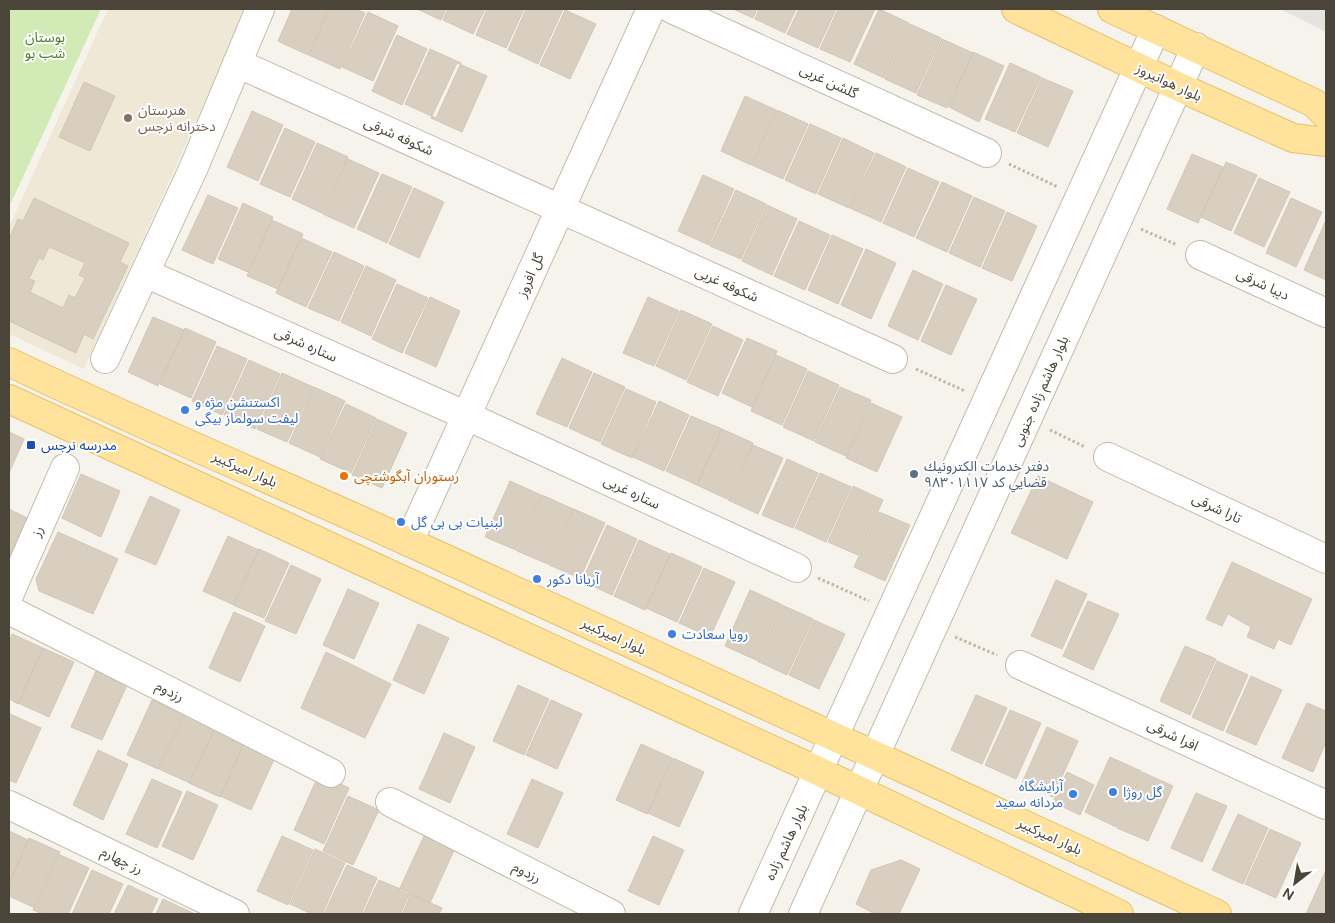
<svg xmlns="http://www.w3.org/2000/svg" width="1335" height="923" viewBox="0 0 1335 923" font-family="'DM Sans','Noto Sans Arabic',sans-serif">
<style>
.education{fill:#efe8d6}
.green{fill:#d2eab5}
.parking{fill:#e5e3e0}
.building{fill:#d8cfc1;stroke:#d3c7b4;fill-rule:evenodd}
.lines{fill:none;stroke-linecap:round;stroke-linejoin:round}
.minor-casing{stroke:#c2bbae;stroke-width:30}
.major-casing{stroke:#e6c16a;stroke-width:30}
.path{stroke:#c4b79f;stroke-width:3;stroke-dasharray:2.5 2.5;stroke-linecap:butt}
.minor{stroke:#fff;stroke-width:28}
.major{stroke:#ffe39c;stroke-width:28}
.education-dot{fill:#8d6e63;stroke:#fff;stroke-width:2}
.shop-dot{fill:#3f7fe0;stroke:#fff;stroke-width:2}
.transit-dot{fill:#1a4fb4;stroke:#fff;stroke-width:2}
.service-dot{fill:#5c6f8a;stroke:#fff;stroke-width:2}
.food-dot{fill:#e8710a;stroke:#fff;stroke-width:2}
.labels{text-anchor:middle;stroke-width:4;stroke-linejoin:round;paint-order:stroke}
.park-label{font-size:14px;fill:#4a7f2a;stroke:#fff}
.street-label{font-size:14px;fill:#4b4439;stroke:#fff}
.education-label{font-size:14px;fill:#785e54;stroke:#fff;text-anchor:start}
.shop-label{font-size:14px;fill:#366cbe;stroke:#fff;text-anchor:start}
.transit-label{font-size:14px;fill:#164399;stroke:#fff;text-anchor:start}
.service-label{font-size:14px;fill:#4e5e75;stroke:#fff;text-anchor:start}
.food-label{font-size:14px;fill:#c56008;stroke:#fff;text-anchor:start}
</style>
<rect width="100%" height="100%" fill="#f6f3ec"/>
<path class="education" d="M108,9H247L84,369L9,334V227Z"/>
<path class="green" d="M9,9H101L9,207Z"/>
<path class="parking" d="M1280,9H1326V32Z"/>
<path class="building" d="M292,9H329L308,55L278,41Z
M330,9H355L365,13L340,69L309,55Z
M417,9H446L441,20Z
M448,9H485L473,34L443,20Z
M487,9H524L506,48L476,35Z
M526,9H563L538,64L508,50Z
M733,9H757L753,18Z
M759,9H796L785,33L755,19Z
M799,9H836L818,48L787,34Z
M838,9H875L850,62L820,49Z
M879,9L909,23L884,78L854,64Z
M565,10L596,24L570,79L540,65Z
M368,12L398,26L373,81L342,67Z
M910,24L941,38L916,93L885,79Z
M397,35L427,49L402,105L372,91Z
M942,39L973,53L947,108L917,95Z
M430,49L461,63L436,118L405,104Z
M973,52L1004,66L979,122L949,107Z
M457,63L487,76L462,132L431,118Z
M1010,63L1041,77L1015,132L985,119Z
M1042,78L1073,91L1048,147L1017,133Z
M84,82L115,96L90,151L59,137Z
M745,96L776,110L751,165L721,151Z
M777,110L808,124L783,179L752,165Z
M252,111L283,125L258,181L227,167Z
M810,124L841,138L816,194L785,180Z
M285,128L315,142L290,197L260,184Z
M843,138L874,153L849,208L818,194Z
M317,143L348,157L322,213L292,199Z
M876,153L906,167L881,222L850,208Z
M1192,154L1223,167L1198,223L1167,209Z
M348,159L379,173L354,228L323,214Z
M1226,162L1257,175L1231,231L1201,217Z
M908,168L939,182L914,237L883,223Z
M382,174L412,187L387,243L357,229Z
M703,175L734,189L709,245L678,231Z
M1259,178L1290,192L1264,247L1234,233Z
M942,182L972,196L947,252L916,238Z
M414,188L444,202L419,258L389,244Z
M736,190L766,204L741,259L710,246Z
M208,195L238,208L213,264L182,250Z
M974,197L1005,211L980,267L949,253Z
M34,198L129,243L120,262L128,266L93,339L84,334L76,353L9,321V239L18,219L23,221ZM49,247L85,263L79,275L85,278L75,298L69,295L63,308L30,292L35,281L29,279L39,258L43,260Z
M1291,198L1322,212L1296,267L1266,253Z
M243,203L273,217L248,272L218,259Z
M767,205L797,219L772,275L742,261Z
M1007,212L1037,226L1012,281L982,268Z
M272,220L303,234L278,289L247,276Z
M1326,220V280L1304,270Z
M799,221L830,235L805,290L774,276Z
M832,235L863,249L838,304L808,290Z
M301,238L332,252L306,307L276,293Z
M866,249L896,263L871,319L841,305Z
M334,252L364,266L339,321L308,308Z
M366,266L396,280L371,336L341,322Z
M913,270L943,284L918,340L888,326Z
M397,284L428,298L402,353L372,339Z
M946,285L977,299L951,355L921,341Z
M430,297L460,311L436,367L405,353Z
M648,297L679,311L654,366L623,353Z
M681,310L712,324L686,380L656,366Z
M153,317L184,330L158,386L128,372Z
M713,326L743,340L718,396L687,382Z
M185,328L216,342L191,398L160,384Z
M747,338L777,351L752,407L722,393Z
M217,346L247,359L222,415L192,401Z
M776,355L807,369L782,425L751,411Z
M562,358L592,372L567,427L536,414Z
M249,360L280,374L255,429L224,415Z
M808,371L839,385L814,441L783,427Z
M282,373L313,387L287,442L257,429Z
M594,373L625,387L600,442L569,428Z
M314,387L345,401L320,457L289,443Z
M840,387L871,400L846,456L815,442Z
M626,389L656,402L632,458L601,444Z
M659,401L689,415L664,471L633,457Z
M871,403L902,417L877,472L846,458Z
M346,404L376,418L351,473L320,459Z
M691,416L722,429L697,485L666,471Z
M377,419L407,433L382,488L352,475Z
M722,429L753,443L727,499L697,485Z
M9,432L24,439L9,473Z
M753,445L783,458L758,514L728,500Z
M787,459L818,473L793,528L762,515Z
M820,473L851,487L826,542L795,528Z
M81,474L120,491L101,537L62,518Z
M1038,476L1093,502L1067,559L1011,533Z
M510,481L541,495L516,550L485,537Z
M853,486L883,500L858,555L828,542Z
M542,495L573,509L548,564L517,551Z
M150,496L180,510L156,565L125,552Z
M9,509L27,518L9,559Z
M574,509L605,523L580,578L549,565Z
M879,512L910,525L885,581L854,567Z
M607,525L637,539L612,595L582,581Z
M58,532L118,559L93,614L39,591L36,579Z
M228,536L259,550L234,605L203,591Z
M639,540L670,554L645,610L614,596Z
M259,549L289,563L264,618L233,605Z
M671,553L702,567L677,622L646,608Z
M1232,562L1312,599L1291,645L1278,639L1274,649L1247,637L1251,627L1228,614L1222,626L1206,619Z
M291,565L321,579L296,634L265,621Z
M704,568L735,582L710,637L679,623Z
M1056,580L1087,594L1062,649L1031,636Z
M348,589L379,603L354,659L323,645Z
M750,590L781,604L756,660L725,646Z
M1088,601L1119,614L1093,670L1063,656Z
M782,605L813,619L787,675L757,661Z
M234,612L265,626L240,682L209,668Z
M814,620L845,634L819,689L789,675Z
M418,624L449,638L424,694L393,680Z
M12,634L43,648L18,704L9,699V642Z
M1185,646L1216,659L1190,715L1160,701Z
M43,648L74,662L49,717L18,703Z
M326,652L391,684L365,738L301,708Z
M1217,661L1248,675L1223,731L1192,717Z
M96,671L127,685L102,740L71,727Z
M1251,676L1282,690L1256,745L1226,732Z
M518,685L549,699L524,755L493,741Z
M976,695L1007,708L982,764L951,750Z
M152,700L183,714L158,769L127,755Z
M551,700L582,714L557,769L526,755Z
M1307,703L1326,711V742L1313,772L1282,758Z
M1010,710L1041,723L1016,779L985,765Z
M10,714L41,728L16,783L9,780V717Z
M184,714L215,728L190,783L159,769Z
M1047,727L1078,741L1053,797L1022,783Z
M215,728L245,741L220,797L189,783Z
M444,733L475,747L450,803L419,789Z
M245,741L276,755L251,810L220,796Z
M641,744L672,758L647,814L616,800Z
M98,750L128,764L103,820L73,805Z
M1110,757L1141,771L1116,827L1085,812Z
M673,758L704,772L679,827L648,813Z
M1067,772L1094,785L1080,815L1053,802Z
M1142,772L1173,786L1148,841L1117,828Z
M319,774L349,788L324,844L294,830Z
M152,779L182,792L157,848L126,834Z
M532,779L563,793L538,848L507,834Z
M187,791L218,805L193,860L162,846Z
M1196,793L1227,806L1202,862L1171,848Z
M348,796L379,810L353,865L323,851Z
M1238,814L1268,828L1243,884L1212,870Z
M1270,829L1301,843L1276,898L1245,884Z
M9,831L28,840L9,883Z
M425,834L455,848L430,903L399,890Z
M282,836L313,850L288,905L257,891Z
M653,836L684,850L659,905L628,891Z
M29,838L60,852L35,908L9,896V884Z
M315,849L345,863L322,914H312L290,904Z
M58,854L89,868L68,914H43L33,910Z
M901,860L920,869L899,914H875L856,904L871,870Z
M347,865L377,878L361,914H324Z
M92,870L123,884L109,914H72Z
M1326,870V914H1306Z
M379,880L410,893L400,914H363Z
M128,885L158,899L151,914H114Z
M411,894L442,908L439,914H402Z
M163,899L193,913V914H156Z"/>
<g class="lines">
<g class="minor-casing">
<path id="minor" d="M672,9L987,153
M237,63L893,359
M1200,255L1326,313
M145,273L467,416L797,568
M105,359L194,167L260,9
M1108,457L1326,559
M409,542L651,9
M9,595L65,468
M9,610L331,773
M1020,665L1326,805
M390,802L611,914
M9,805L235,914
M753,914L1156,29
M803,914L1196,47"/>
</g>
<g class="major-casing">
<path id="major" d="M1016,9L1177,86L1293,138L1326,142
M1112,9L1314,103L1326,115
M9,362C141,425 277,482 411,543C680,665 949,789 1217,914
M9,399L818,771L1119,914"/>
</g>
<path class="path" d="M1009,164L1058,187
M1141,229L1177,245
M916,369L965,391
M1050,430L1085,447
M818,578L869,601
M955,637L997,655"/>
<use href="#minor" class="minor"/>
<use href="#major" class="major"/>
</g>
<circle class="education-dot" cx="128" cy="118" r="5"/>
<g class="shop-dot">
<circle cx="185" cy="410" r="5"/>
<circle cx="401" cy="522" r="5"/>
<circle cx="537" cy="579" r="5"/>
<circle cx="672" cy="634" r="5"/>
<circle cx="1113" cy="792" r="5"/>
<circle cx="1073" cy="794" r="5"/>
</g>
<rect class="transit-dot" x="26" y="440" width="10" height="10" rx="2.5"/>
<circle class="service-dot" cx="914" cy="474" r="5"/>
<circle class="food-dot" cx="344" cy="476" r="5"/>
<g class="labels">
<g class="park-label">
<text x="45" y="42">بوستان<tspan x="45" dy="16">شب بو</tspan></text>
</g>
<g class="street-label">
<text transform="translate(829 81) rotate(25)" y="5">گلشن غربی</text>
<text transform="translate(1169 82) rotate(25)" y="5">بلوار هوانیروز</text>
<text transform="translate(399 136) rotate(24)" y="5">شکوفه شرقی</text>
<text transform="translate(530 275) rotate(-66)" y="5">گل افروز</text>
<text transform="translate(727 284) rotate(24)" y="5">شکوفه غربی</text>
<text transform="translate(1263 284) rotate(25)" y="5">دیبا شرقی</text>
<text transform="translate(306 344) rotate(24)" y="5">ستاره شرقی</text>
<text transform="translate(1040 391) rotate(-66)" y="5">بلوار هاشم زاده جنوبی</text>
<text transform="translate(245 469) rotate(24)" y="5">بلوار امیرکبیر</text>
<text transform="translate(632 492) rotate(25)" y="5">ستاره غربی</text>
<text transform="translate(1217 508) rotate(25)" y="5">تارا شرقی</text>
<text transform="translate(37 531) rotate(-66)" y="5">رز</text>
<text transform="translate(614 636) rotate(25)" y="5">بلوار امیرکبیر</text>
<text transform="translate(170 691) rotate(27)" y="5">رزدوم</text>
<text transform="translate(1173 735) rotate(25)" y="5">افرا شرقی</text>
<text transform="translate(1050 836) rotate(25)" y="5">بلوار امیرکبیر</text>
<text transform="translate(786 842) rotate(-65)" y="5">بلوار هاشم زاده</text>
<text transform="translate(122 860) rotate(26)" y="5">رز چهارم</text>
<text transform="translate(527 872) rotate(27)" y="5">رزدوم</text>
</g>
<g class="education-label">
<text x="138" y="115">هنرستان<tspan x="138" dy="16">دخترانه نرجس</tspan></text>
</g>
<g class="shop-label">
<text x="195" y="407">اکستنشن مژه و<tspan x="195" dy="16">لیفت سولماز بیگی</tspan></text>
<text x="411" y="527">لبنیات بی بی گل</text>
<text x="547" y="584">آریانا دکور</text>
<text x="682" y="639">رویا سعادت</text>
<text x="1063" y="791" text-anchor="end">آرایشگاه<tspan x="1063" dy="16">مردانه سعید</tspan></text>
<text x="1123" y="797">گل روژا</text>
</g>
<g class="transit-label">
<text x="41" y="450">مدرسه نرجس</text>
</g>
<g class="service-label">
<text x="924" y="471">دفتر خدمات الكترونيك<tspan x="924" dy="16">قضايي كد ٩٨٣٠١١١٧</tspan></text>
</g>
<g class="food-label">
<text x="354" y="481">رستوران آبگوشتچی</text>
</g>
</g>
<rect width="1335" height="923" fill="none" stroke="#4b4439" stroke-width="20"/>
<g transform="translate(1295 883) rotate(211)" stroke="#ffffff" stroke-width="4" paint-order="stroke">
<path d="M0-4L9 19L0 12L-9 19Z" fill="#4b4439"/>
<text y="-8" font-size="14" font-weight="bold" text-anchor="middle" fill="#4b4439">N</text>
</g>
</svg>
